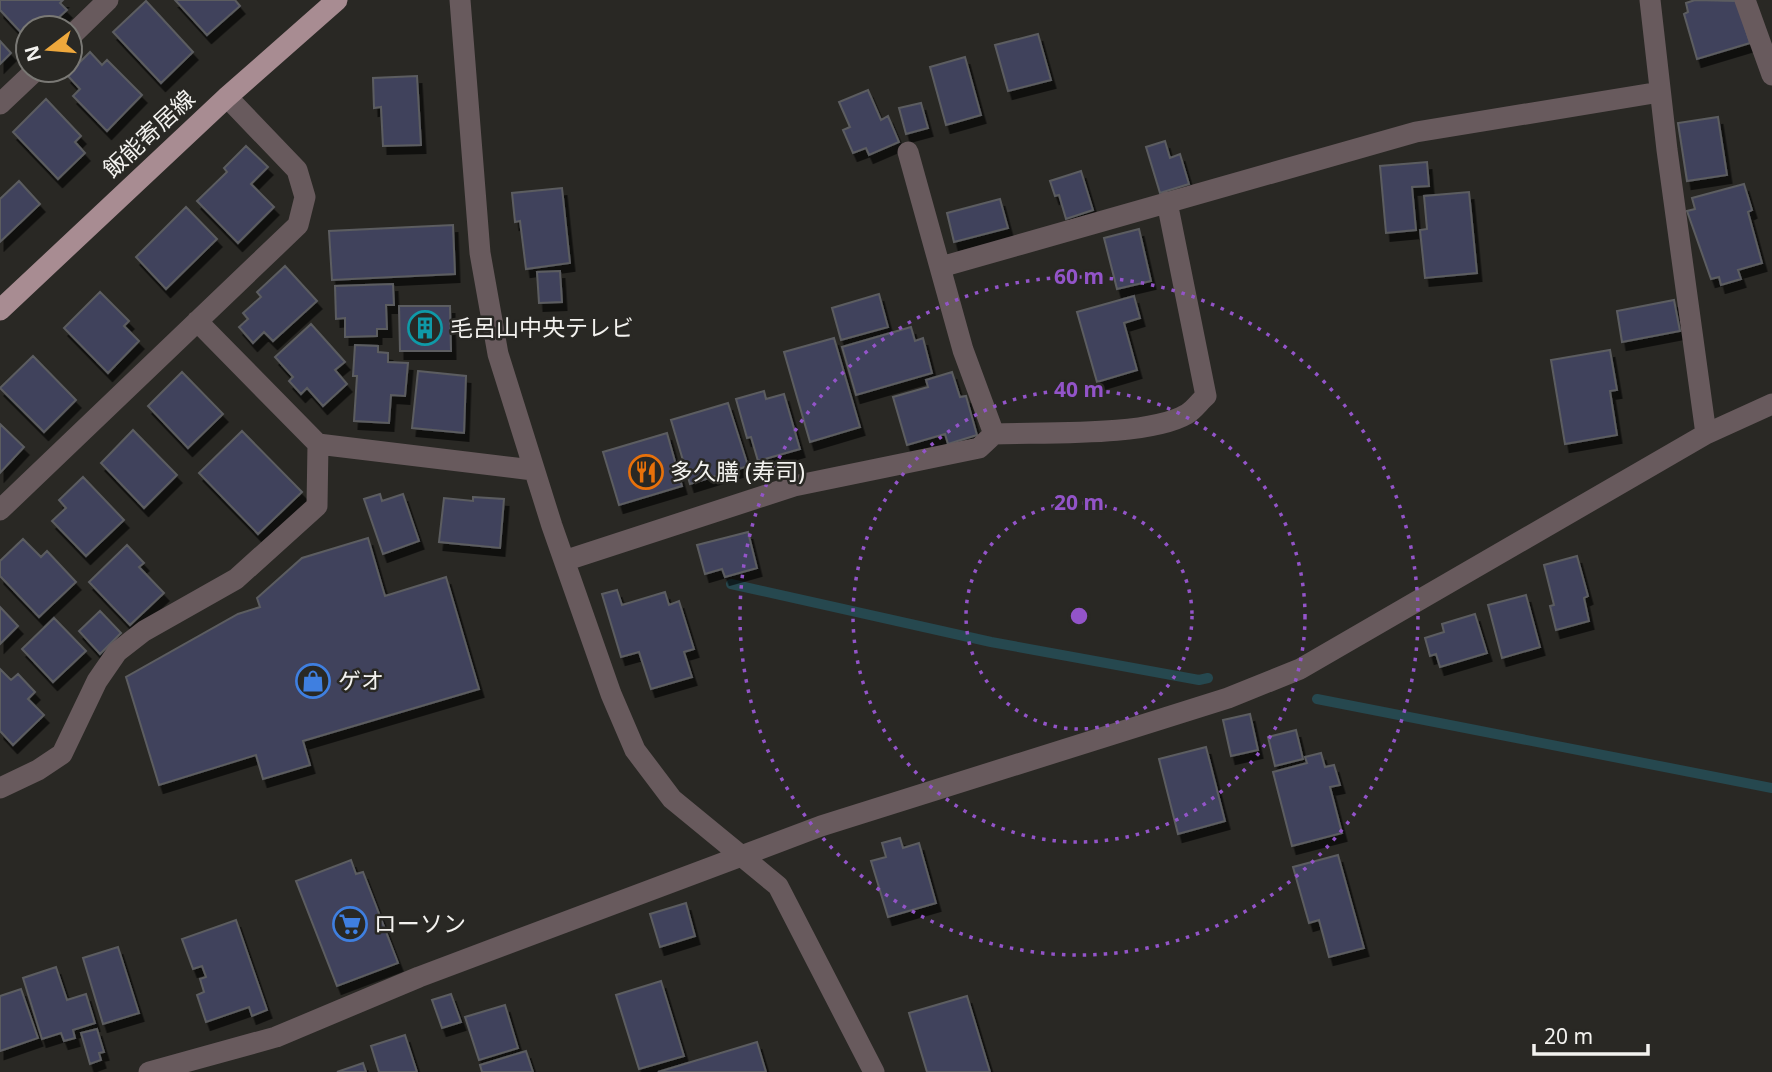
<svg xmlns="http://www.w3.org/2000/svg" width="1772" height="1072" viewBox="0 0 1772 1072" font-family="'Noto Sans','Noto Sans JP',sans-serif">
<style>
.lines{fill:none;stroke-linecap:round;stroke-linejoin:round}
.stream{stroke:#26484f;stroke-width:10}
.building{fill:#41435b;stroke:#5c5d61;stroke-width:2;filter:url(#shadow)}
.minor{stroke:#685a5d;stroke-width:21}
.major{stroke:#a88c92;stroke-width:21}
.ring{fill:none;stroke:#9354c9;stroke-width:3.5;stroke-dasharray:3.5 7}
.labels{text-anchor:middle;stroke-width:5;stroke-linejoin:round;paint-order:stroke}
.street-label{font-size:23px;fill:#f3f2ef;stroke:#292824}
.poi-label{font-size:23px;fill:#f3f2ef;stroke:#292824;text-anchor:start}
.centre{fill:#9354c9;stroke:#292824;stroke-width:3.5}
.ring-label{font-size:21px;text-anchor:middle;font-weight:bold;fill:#9354c9;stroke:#292824;stroke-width:5;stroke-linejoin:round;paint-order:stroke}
</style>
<defs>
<filter id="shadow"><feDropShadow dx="4.5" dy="8" stdDeviation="0" flood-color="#0009"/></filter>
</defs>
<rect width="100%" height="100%" fill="#292824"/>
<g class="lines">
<path class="stream" d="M731,584L991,642L1199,680L1208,678
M1317,699L1772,788"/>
</g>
<path class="building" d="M0,0H63L60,3L67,10L47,28H28V40L0,10Z
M175,0H235L240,6L207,35Z
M1695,0L1737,1L1750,43L1697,59L1684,14L1688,12L1686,3Z
M146,1L193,52L161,83L113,32Z
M1038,34L1051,80L1008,91L995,45Z
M0,41L11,53L0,64Z
M90,52L102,65L107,60L142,95L107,131L73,96L80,89L67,75Z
M965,57L981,115L946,125L930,67Z
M417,76L421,145L383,146L381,107L374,108L373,78Z
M868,90L881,120L888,116L899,142L869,155L866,148L853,153L843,130L850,127L839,102Z
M46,99L81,136L75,142L85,153L58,179L13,132Z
M921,103L928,128L906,134L899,108Z
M1718,117L1727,175L1687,181L1678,123Z
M1165,141L1170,158L1180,154L1189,184L1160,193L1146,147Z
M246,146L268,167L251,184L274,207L238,243L197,201L227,172L224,168Z
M1427,162L1429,186L1412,187L1416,230L1386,233L1380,166Z
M1081,171L1093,210L1066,219L1059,195L1055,196L1050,181Z
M19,181L40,204L0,242V199Z
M1744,184L1752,210L1748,212L1762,263L1738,270L1741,279L1721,285L1719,277L1711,279L1687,211L1695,209L1692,198Z
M562,188L570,263L526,269L520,221L515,222L512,193Z
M1469,192L1477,273L1425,278L1420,230L1427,229L1424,196Z
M1000,199L1008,228L954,242L947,213Z
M186,207L217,239L166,289L136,257Z
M453,225L455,274L332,280L329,231Z
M1139,229L1151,281L1117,289L1104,238Z
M285,266L317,301L273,341L264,332L253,343L239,327L248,319L243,313L261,297L257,292Z
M560,271L562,302L539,303L537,272Z
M393,284L394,305H386L387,329H377V336L345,337V318L336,319L335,286Z
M100,292L129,321L124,326L139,341L108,373L64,328Z
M879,294L888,327L841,340L832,308Z
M1134,296L1140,318L1124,323L1137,370L1097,382L1077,312Z
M1674,300L1680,331L1622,342L1617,311Z
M399,306H450L451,351H400Z
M311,324L345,362L335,370L347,384L323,406L307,388L301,394L289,381L293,377L275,357Z
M911,327L915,341L923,338L932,373L856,395L842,347Z
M834,338L860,427L810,442L784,352Z
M355,345L378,346V352L388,353V362L408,363L405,396L391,395L389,423L354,421L357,376H353Z
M1610,350L1617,390L1610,391L1617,435L1565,444L1551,360Z
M33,356L76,400L44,432L0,388Z
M418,371L466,376L464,433L412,428Z
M182,372L223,414L188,448L148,406Z
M952,372L960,397L966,396L977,435L948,444L945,434L907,445L893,397L928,387L926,380Z
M764,391L766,399L784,394L800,449L758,461L751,437L747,438L736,399Z
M728,403L748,466L690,484L671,420Z
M0,424L24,447L0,473Z
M133,430L177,475L144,508L101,463Z
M242,431L302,492L258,534L199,473Z
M667,433L682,486L619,505L603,452Z
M83,477L124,520L86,556L52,521L66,508L59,500Z
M380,494L382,501L403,494L419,541L383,554L364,499Z
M473,497L504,499L500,548L439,542L444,498L473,501Z
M748,532L757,568L725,577L722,569L705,574L697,545Z
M368,538L385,596L446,577L479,689L303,741L310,765L263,779L256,755L159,785L126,677L238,614L260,607L257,598L302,558Z
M23,539L41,557L47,551L76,582L39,617L0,576V561Z
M127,545L144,563L139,567L164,593L130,625L89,582Z
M1577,556L1588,596L1584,598L1589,621L1556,630L1550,606L1554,605L1544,565Z
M617,590L622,605L665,592L669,605L679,601L694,649L684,652L692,677L651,689L639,652L621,657L602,594Z
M1526,595L1540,647L1502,658L1488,605Z
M0,607L18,626L0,644Z
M100,611L121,633L100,654L79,631Z
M1475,614L1487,653L1440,667L1436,654L1430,656L1425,638L1444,632L1442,624Z
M54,618L86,651L53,682L22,649Z
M0,669L11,680L18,674L35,692L28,699L44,715L13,745L0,731Z
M1250,714L1258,750L1231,756L1223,720Z
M1296,730L1303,759L1275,766L1268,737Z
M1206,747L1225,821L1178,834L1159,759Z
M1321,753L1325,767L1334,765L1340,785L1330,787L1342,833L1292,846L1273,772L1307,763L1305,757Z
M900,838L903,848L919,843L936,903L888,917L871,861L886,857L882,843Z
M1338,855L1364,948L1329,957L1319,920L1309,923L1293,867Z
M351,860L356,874L363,872L398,963L337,986L296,881Z
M686,903L695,936L660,947L650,914Z
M236,920L267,1010L252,1016L249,1007L206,1022L197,995L204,992L200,979L206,977L202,966L193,969L182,939Z
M118,947L139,1013L103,1024L83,958Z
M56,967L67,1000L86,994L95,1023L73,1030L75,1038L64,1041L61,1033L42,1039L23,978Z
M661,981L684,1056L639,1069L616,995Z
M21,989L38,1038L0,1051V996Z
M451,994L461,1022L442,1028L432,1000Z
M967,996L990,1072H927L909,1013Z
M505,1005L518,1048L479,1060L465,1017Z
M97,1029L104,1052L99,1053L101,1060L90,1064L81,1033Z
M405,1035L417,1072H379L371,1046Z
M757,1042L766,1072H658Z
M526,1051L533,1072H482L480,1065Z
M363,1063L366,1072H337Z"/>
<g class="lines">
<path class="minor" d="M460,0L480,253L498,354L552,526L611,694L635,750L672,799L778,886L874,1072
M1650,0L1667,150L1706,434
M1745,0L1772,75
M70,37L108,0
M0,104L36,70
M941,267L1416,132L1660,92
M197,321L318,444L533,470
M994,434C1041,432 1148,437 1187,414C1194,410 1200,401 1206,396L1167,202
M0,510L298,225L305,197L297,170L227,97
M567,560L794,486L979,448L994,434L963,350L908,152
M0,788L38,770L62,754L97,681L117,652L144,631L236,579L317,506L318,444
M149,1072L276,1037L419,977L821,826L1228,698L1300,669L1706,434L1772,404"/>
<path class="major" d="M0,310L227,97L337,0"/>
</g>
<g class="ring">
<circle cx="1079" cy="616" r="113"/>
<circle cx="1079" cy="616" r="226"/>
<circle cx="1079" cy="616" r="339"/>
</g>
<defs>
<g id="building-ring" transform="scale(1.75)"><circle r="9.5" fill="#292824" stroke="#0f9aa8" stroke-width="1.5"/><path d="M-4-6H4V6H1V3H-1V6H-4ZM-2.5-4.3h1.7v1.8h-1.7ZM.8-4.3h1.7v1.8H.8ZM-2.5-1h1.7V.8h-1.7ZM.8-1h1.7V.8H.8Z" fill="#0f9aa8"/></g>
<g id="restaurant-ring" transform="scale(1.75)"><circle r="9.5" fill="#292824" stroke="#e8710a" stroke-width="1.5"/><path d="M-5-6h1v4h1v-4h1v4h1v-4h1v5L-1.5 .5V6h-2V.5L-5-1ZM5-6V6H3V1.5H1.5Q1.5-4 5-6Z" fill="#e8710a"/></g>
<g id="shop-ring" transform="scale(1.75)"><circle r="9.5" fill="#292824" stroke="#3f7fe0" stroke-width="1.5"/><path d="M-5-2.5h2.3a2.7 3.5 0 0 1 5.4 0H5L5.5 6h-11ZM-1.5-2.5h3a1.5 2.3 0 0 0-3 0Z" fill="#3f7fe0"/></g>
<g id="supermarket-ring" transform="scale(1.75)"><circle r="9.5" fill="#292824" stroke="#3f7fe0" stroke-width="1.5"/><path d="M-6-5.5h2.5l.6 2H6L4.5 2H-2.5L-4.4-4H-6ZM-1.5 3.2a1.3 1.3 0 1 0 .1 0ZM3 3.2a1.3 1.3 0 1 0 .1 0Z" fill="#3f7fe0"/></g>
</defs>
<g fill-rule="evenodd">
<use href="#building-ring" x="425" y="328"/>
<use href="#restaurant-ring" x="646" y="472"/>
<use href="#shop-ring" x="313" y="681"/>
<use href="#supermarket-ring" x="350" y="924"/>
</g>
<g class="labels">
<g class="street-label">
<text transform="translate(149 134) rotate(-43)" y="8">飯能寄居線</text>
</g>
<g class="poi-label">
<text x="450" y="336">毛呂山中央テレビ</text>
<text x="670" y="480">多久膳 (寿司)</text>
<text x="338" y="689">ゲオ</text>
<text x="374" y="932">ローソン</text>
</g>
</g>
<circle cx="1079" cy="616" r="10" class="centre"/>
<g class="ring-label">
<text x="1079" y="284">60 m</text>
<text x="1079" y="397">40 m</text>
<text x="1079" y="510">20 m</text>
</g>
<g transform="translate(49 49) rotate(254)"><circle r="33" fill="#292824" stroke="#7a7975" stroke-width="2"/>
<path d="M0-5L12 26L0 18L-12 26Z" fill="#eea83c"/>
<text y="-10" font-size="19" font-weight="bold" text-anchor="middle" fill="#f3f2ef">N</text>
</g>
<path d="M1534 1044v10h114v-10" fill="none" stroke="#f3f2ef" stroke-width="3.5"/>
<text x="1544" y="1044" font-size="21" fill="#f3f2ef" stroke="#292824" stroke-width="5" paint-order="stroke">20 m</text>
</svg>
